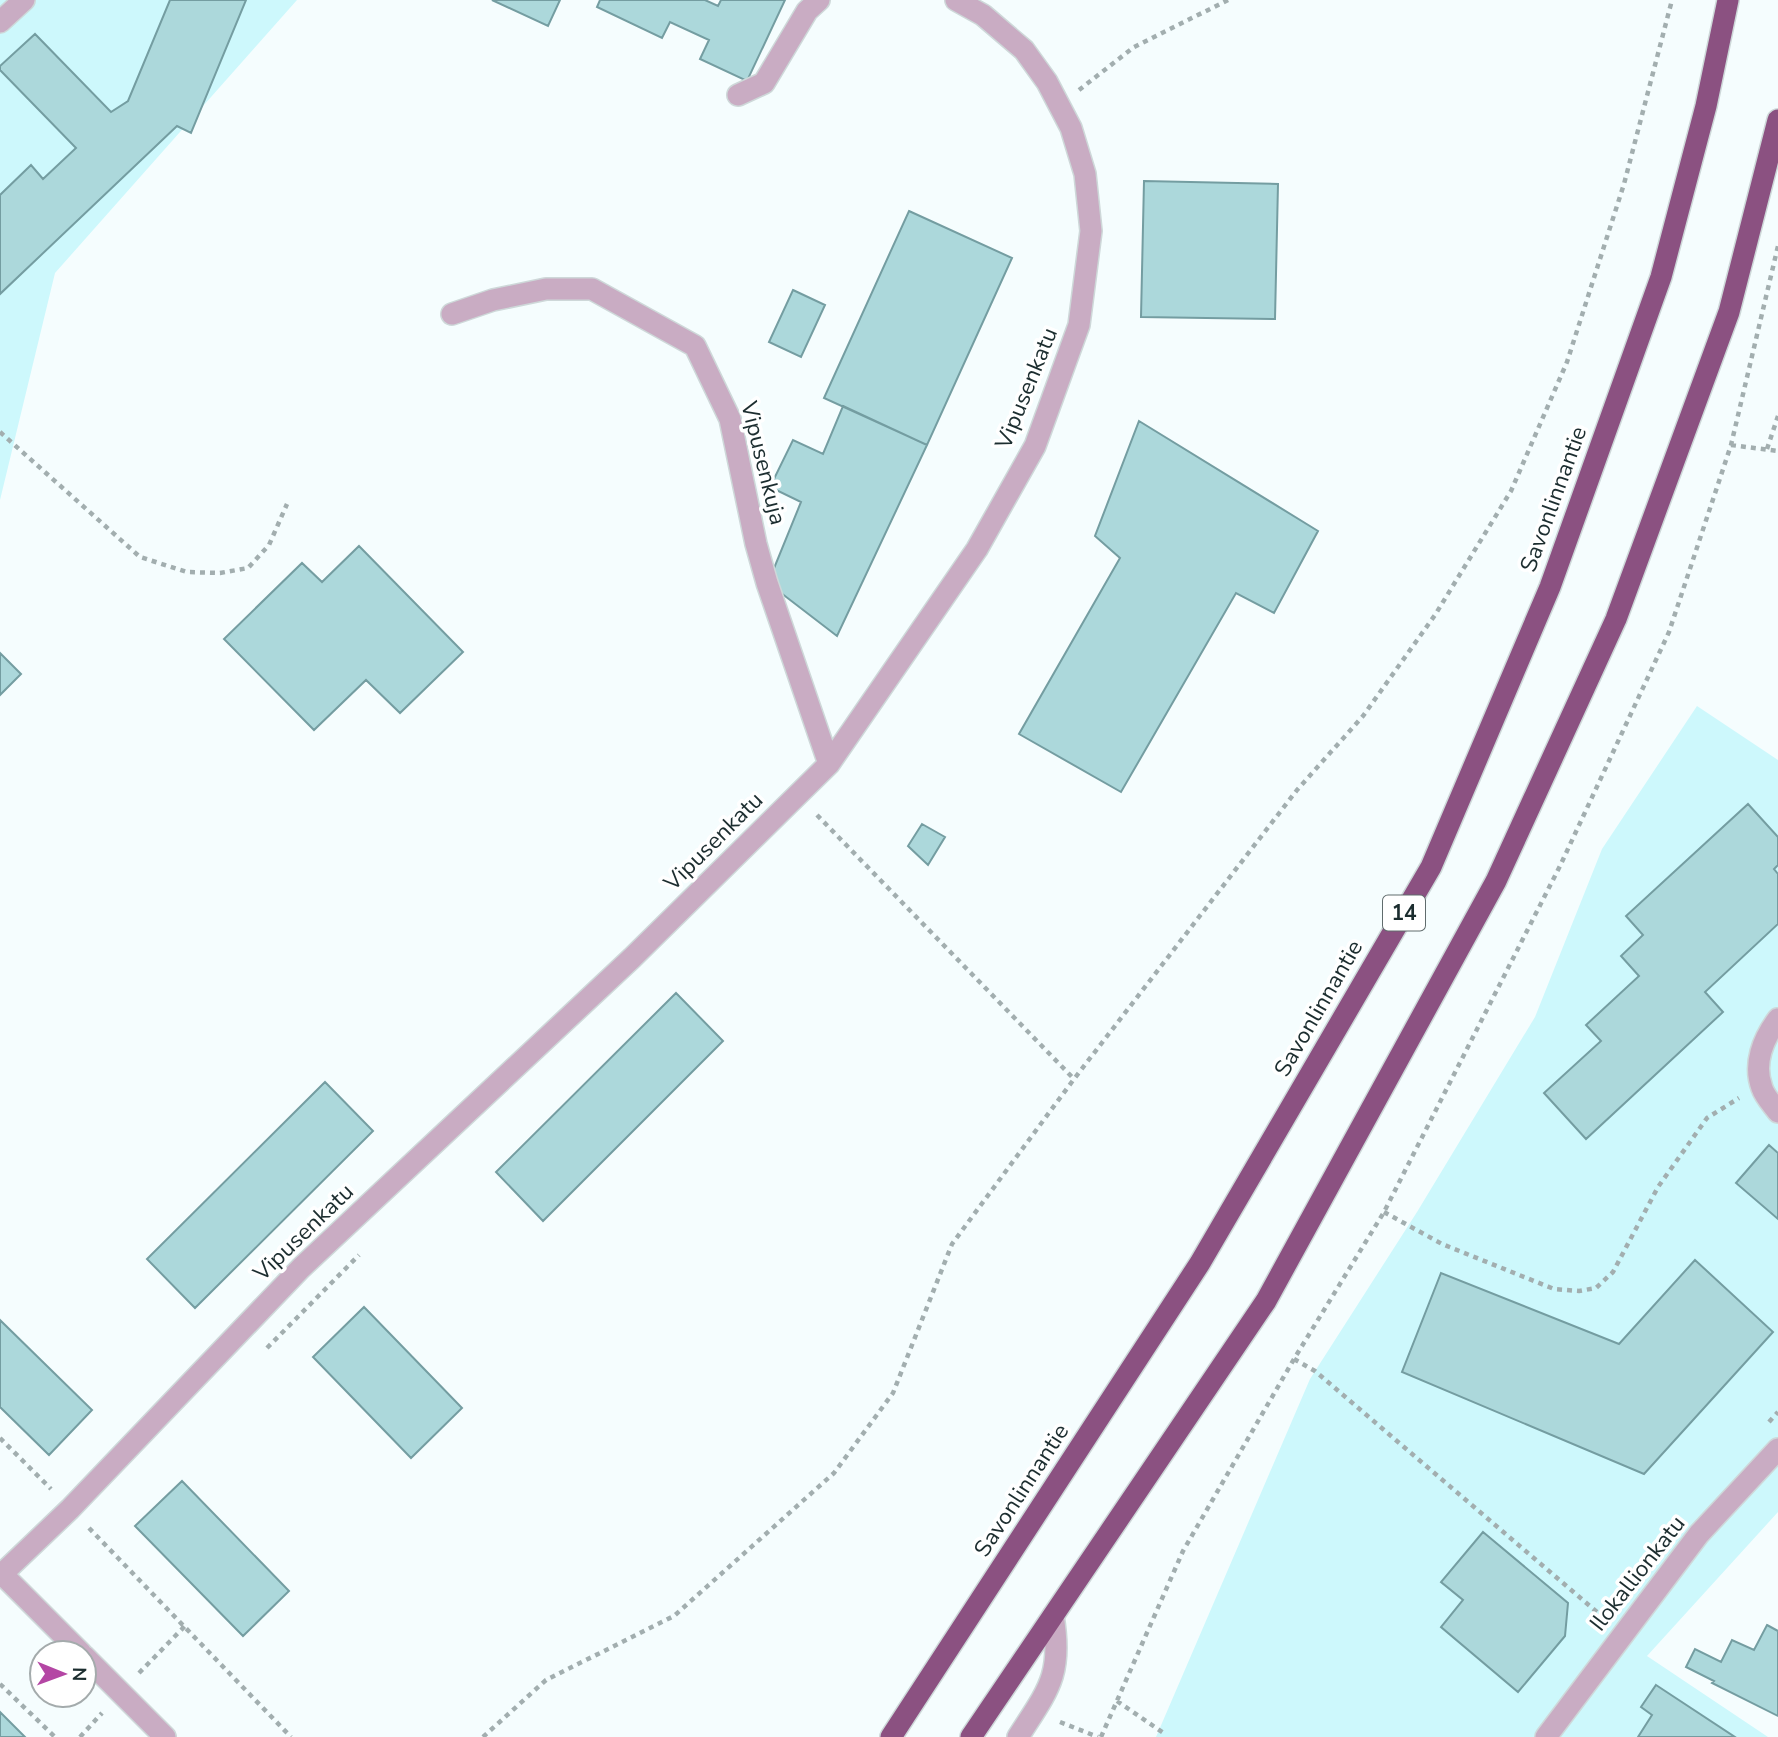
<svg xmlns="http://www.w3.org/2000/svg" width="1778" height="1737" viewBox="0 0 1778 1737" font-family="'Nunito Sans',sans-serif">
<style>
.built{fill:#cdf8fc}
.building{fill:#acd8db;stroke:#749da1;stroke-width:2}
.lines{fill:none;stroke-linecap:round;stroke-linejoin:round}
.minor-casing{stroke:#ced8d9;stroke-width:24}
.highway-casing{stroke:#ced8d9;stroke-width:24}
.path{stroke:#a2aeaf;stroke-width:4.5;stroke-dasharray:5 5;stroke-linecap:butt}
.minor{stroke:#c9acc3;stroke-width:21}
.highway{stroke:#8b5181;stroke-width:21}
.labels{text-anchor:middle;stroke-width:7;stroke-linejoin:round;paint-order:stroke}
.shield{fill:#fff;stroke:#606c6d;stroke-width:2}
.shield-label{font-size:21px;font-weight:bold;fill:#1c2d2f}
.street-label{font-size:23px;fill:#1c2d2f;stroke:#fff}
</style>
<rect width="100%" height="100%" fill="#f5fdfe"/>
<path class="built" d="M0,0H297L55,273L0,500Z
M1697,706L1778,760V1512L1647,1656L1768,1737H1156L1310,1379L1417,1212L1535,1017L1602,849Z"/>
<path class="building" d="M170,0H246L191,133L177,126L0,294V195L31,165L43,179L76,148L0,70V66L35,34L111,112L128,101Z
M492,0H560L548,26Z
M600,0H705L718,6L721,0H785L747,81L700,59L709,40L670,22L662,38L597,7Z
M1144,181L1278,184L1275,319L1141,317Z
M909,211L1012,258L927,445L824,398Z
M793,290L825,305L801,357L769,342Z
M843,406L927,445L837,636L768,583L801,502L770,487L793,440L823,454Z
M1139,421L1318,531L1274,613L1236,593L1121,792L1019,734L1120,558L1095,536Z
M359,546L463,652L400,713L366,680L314,730L224,639L302,563L322,582Z
M0,653L21,674L0,695Z
M1748,804L1778,837V865L1774,869L1778,874V924L1705,992L1723,1012L1586,1139L1544,1093L1601,1041L1586,1025L1639,976L1621,956L1643,935L1626,916Z
M922,824L945,837L928,865L908,846Z
M676,993L723,1041L543,1221L496,1172Z
M325,1082L373,1131L195,1308L147,1259Z
M1769,1145L1778,1153V1219L1736,1183Z
M1695,1260L1773,1332L1644,1474L1402,1372L1441,1273L1619,1344Z
M364,1307L462,1408L411,1458L313,1357Z
M0,1320L92,1410L49,1455L0,1407Z
M182,1481L289,1591L243,1636L135,1526Z
M1483,1532L1568,1603L1565,1636L1518,1692L1441,1627L1463,1600L1441,1582Z
M1767,1625L1778,1631V1716L1712,1683L1714,1681L1686,1667L1695,1649L1721,1662L1732,1640L1754,1650Z
M1656,1685L1735,1737H1638L1652,1715L1641,1707Z
M0,1712L25,1737H0Z"/>
<g class="lines">
<g class="minor-casing">
<path id="minor" d="M0,22L24,0
M738,95L764,83L807,11L819,0
M452,314L493,300L546,289H592L695,346L730,419L756,544L767,583L829,764
M1778,1019C1763,1039 1753,1064 1762,1088C1765,1097 1773,1105 1778,1112
M0,1572L81,1653
M2,1574L70,1509L301,1268L632,958L829,764L977,549L1035,446L1079,325L1091,231L1085,174L1071,128L1047,82L1024,50L983,15L956,0
M84,1656L165,1737
M1018,1737C1048,1690 1063,1675 1053,1616
M1546,1737L1699,1534L1778,1449"/>
</g>
<g class="highway-casing">
<path id="highway" d="M891,1737L1200,1263L1431,867L1550,587L1661,277L1706,106L1728,0
M971,1737L1266,1301L1496,881L1616,619L1729,312L1778,120"/>
</g>
<path class="path" d="M1079,90L1134,47L1228,0
M0,432L140,557L187,572L220,573L248,568L269,545L287,504
M1731,445L1778,451
M1767,449L1778,416
M817,815L1074,1079
M1384,1212L1442,1244L1554,1289L1579,1291L1596,1288L1613,1272L1658,1187L1707,1118L1739,1098
M267,1348L359,1255
M1294,1359L1315,1371L1604,1618
M1769,1422L1778,1412
M0,1438L51,1489
M89,1528L291,1737
M139,1673L185,1626
M0,1684L55,1737
M1117,1701L1165,1734
M1060,1722L1098,1737
M80,1737L102,1713
M483,1737L546,1680L674,1616L834,1473L893,1393L952,1244L1074,1079L1297,790L1363,716L1435,615L1511,491L1567,362L1624,184L1672,0
M1101,1737L1183,1551L1294,1359L1384,1212L1560,866L1669,632L1731,445L1778,246"/>
<use href="#minor" class="minor"/>
<use href="#highway" class="highway"/>
</g>
<g class="labels">
<rect class="shield" x="1383" y="895.5" width="42" height="35" rx="5"/>
<g class="shield-label">
<text x="1404" y="920">14</text>
</g>
<g class="street-label">
<text transform="translate(1026 388) rotate(-68)" y="8">Vipusenkatu</text>
<text transform="translate(764 463) rotate(76)" y="8">Vipusenkuja</text>
<text transform="translate(1553 499) rotate(-70)" y="8">Savonlinnantie</text>
<text transform="translate(713 841) rotate(-45)" y="8">Vipusenkatu</text>
<text transform="translate(1318 1008) rotate(-60)" y="8">Savonlinnantie</text>
<text transform="translate(303 1232) rotate(-44)" y="8">Vipusenkatu</text>
<text transform="translate(1021 1490) rotate(-57)" y="8">Savonlinnantie</text>
<text transform="translate(1637 1573) rotate(-52)" y="8">Ilokallionkatu</text>
</g>
</g>
<g transform="translate(63 1674) rotate(91)"><circle r="33" fill="#ffffff" stroke="#a4abac" stroke-width="2"/>
<path d="M0-5L12 26L0 18L-12 26Z" fill="#b446a4"/>
<text y="-10" font-size="19" font-weight="bold" text-anchor="middle" fill="#1c2d2f">N</text>
</g>
</svg>
